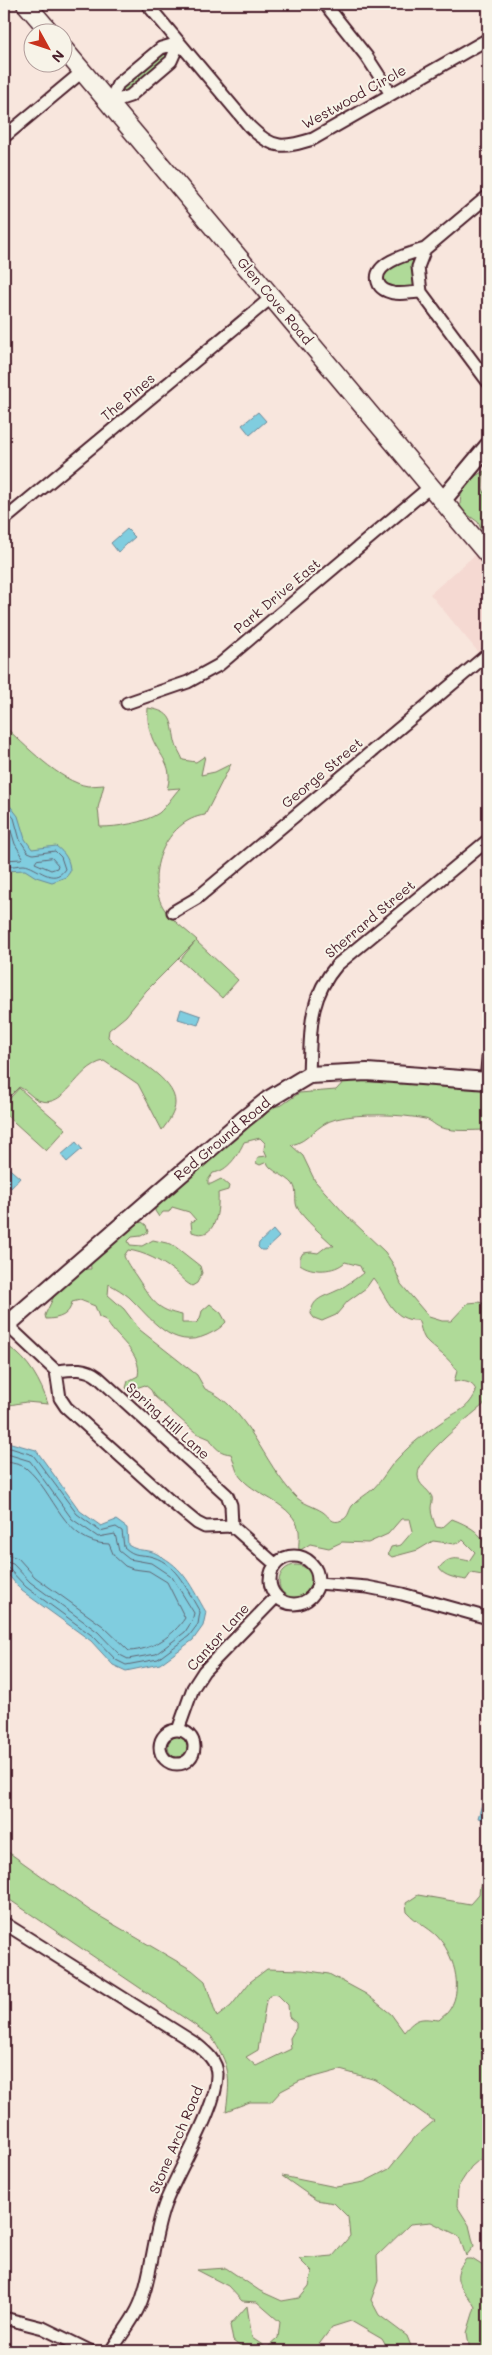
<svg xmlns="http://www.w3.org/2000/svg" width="492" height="2355" viewBox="0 0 492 2355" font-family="Mali,sans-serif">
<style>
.built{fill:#f5d9d2}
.green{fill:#afda98;stroke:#7c7c62;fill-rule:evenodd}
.water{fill:#80cddf;stroke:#6a8797}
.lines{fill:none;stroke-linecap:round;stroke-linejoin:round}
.shore{stroke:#606573;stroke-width:1}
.street-casing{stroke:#4a1f2b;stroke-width:15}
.secondary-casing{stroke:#4a1f2b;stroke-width:20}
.primary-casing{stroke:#4a1f2b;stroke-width:21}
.street{stroke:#f7f3e8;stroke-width:11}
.secondary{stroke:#f7f3e8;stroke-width:16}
.primary{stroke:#f7f3e8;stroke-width:18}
.labels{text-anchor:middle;stroke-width:4;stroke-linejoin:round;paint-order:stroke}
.street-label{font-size:14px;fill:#4a1f2b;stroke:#f7f3e8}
</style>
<rect width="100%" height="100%" fill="#f8e6dd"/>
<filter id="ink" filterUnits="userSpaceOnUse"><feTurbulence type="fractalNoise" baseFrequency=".02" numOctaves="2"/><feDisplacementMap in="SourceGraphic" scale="10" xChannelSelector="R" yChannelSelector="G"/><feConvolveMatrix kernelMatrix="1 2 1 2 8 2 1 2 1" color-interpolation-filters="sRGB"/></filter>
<g filter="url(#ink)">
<path class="built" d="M483,548L488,555V664L430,594Z"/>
<path class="green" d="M179,43L171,61L130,96L109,103L118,84L161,48Z
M425,249L421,292L383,290L378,273Z
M484,471L483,488L488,503V545L478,522L464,512L460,505L461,493L467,481Z
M148,708C173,712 171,720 175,741C176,748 181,754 183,760L196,762L205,756L201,775L215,772L231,764L205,815C166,820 144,874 163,907C170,919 186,930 197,940L196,941L238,980L222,998L180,960L195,942L146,991L126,1016L109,1030L108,1037L113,1042C129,1056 176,1079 175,1103C175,1113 168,1122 162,1130L138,1084L104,1061C76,1066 66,1111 38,1100C31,1097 27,1090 19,1087L4,1102V726C24,744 60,782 88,786C93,786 99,785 104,785L98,808L100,827C118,827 144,823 159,813C166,807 173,795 180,788L167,789C173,770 165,761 156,746C149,734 147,720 148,708Z
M348,1077L488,1084V1130C474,1130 456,1132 442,1128C436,1127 431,1120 425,1119C402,1114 359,1113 336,1119C316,1124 309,1142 291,1145L303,1156L315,1181L345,1214L385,1252L393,1264L401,1284L429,1317L442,1321H451L468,1303L479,1302L488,1305V1401C473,1414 417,1457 418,1475C418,1486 428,1488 432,1497C433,1501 431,1504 431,1508C431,1515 434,1521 436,1527L442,1528L452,1519C486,1532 488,1543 488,1576L471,1573L466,1580C457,1578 444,1577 439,1568C449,1556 456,1558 469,1561L475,1552L463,1540L455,1544L433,1541L418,1550L392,1557L388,1554L391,1547L401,1545L413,1531L410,1519H401L388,1534L368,1543L342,1542L329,1548L310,1544L299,1551C298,1545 300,1538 299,1531C294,1504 258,1497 242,1479C235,1472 235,1463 231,1454C221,1453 215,1449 210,1439L196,1433L154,1396L151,1390L145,1385L130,1390L126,1388L128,1381L138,1376C143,1353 114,1337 106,1320L99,1317L95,1306L80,1300L72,1302C70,1315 59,1319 46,1319L45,1315L57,1290L79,1269H91L90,1259C103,1250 129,1226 142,1222L146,1225L148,1232L141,1236L132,1237L128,1241L130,1245L142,1246L153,1240L171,1244L177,1248L200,1266L202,1273L197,1283L192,1286C183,1281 180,1276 174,1271C161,1261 144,1252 128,1250L124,1256C128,1266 133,1271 138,1279C152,1300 156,1310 182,1315V1323H196L200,1319L202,1311L210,1304L221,1313L226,1322C220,1329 215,1331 207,1335C172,1351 151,1318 129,1297C123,1292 116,1288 109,1284L108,1295L124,1309L140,1330L197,1375L205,1389C247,1406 264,1464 294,1495C302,1504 314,1506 323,1512C330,1517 332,1525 342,1520C349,1517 348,1512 352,1506C358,1499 366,1495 373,1489C383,1480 389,1466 399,1457C412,1443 427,1432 443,1421C458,1410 467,1411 476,1392C475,1382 463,1380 454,1382L457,1371C450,1358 435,1350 425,1339C421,1333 421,1326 418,1320C392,1322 386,1294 373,1278L366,1288L348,1301L336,1315L322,1321L314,1318L311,1314C312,1298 324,1297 336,1291C340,1290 361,1275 363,1273L360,1266L345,1262C335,1272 312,1273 300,1264V1258L303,1253L311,1252L318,1253L327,1246H334C324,1236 303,1219 297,1207C294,1199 298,1192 293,1184C287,1176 269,1171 267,1162L260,1165L256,1163L258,1157L267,1156L264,1149L265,1143L260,1138L244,1142C238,1155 228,1171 213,1173L208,1180V1184H211L221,1179L229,1186L228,1190L218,1193C219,1208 217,1242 192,1232L191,1222L196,1220L189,1212L172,1207L169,1212H163L159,1217L155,1211V1207L260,1116L262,1118L273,1107L282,1105L299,1093L336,1090Z
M19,1088L66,1129L46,1151L4,1113V1105Z
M9,1347C29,1360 41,1382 48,1404L26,1402L4,1406V1348Z
M279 1582a17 17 0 1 1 34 0a17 17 0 1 1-34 0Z
M168 1747a11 11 0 1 1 22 0a11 11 0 1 1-22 0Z
M4,1849L89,1910L192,1970L205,1981L217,2017L231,2006L250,1982L267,1969L303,1970L329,1974L366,1994L391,2014L404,2032C417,2017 420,2018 439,2020C443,2016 448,2013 450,2009C464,1987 453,1953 437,1936C428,1927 416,1922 407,1912L406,1903L418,1895L470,1904L479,1894L480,1886L488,1872V2152L471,2167L458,2187L457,2206L469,2225L474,2246L466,2256L459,2236L431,2222L410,2224L377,2256L378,2281L371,2300L379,2315L407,2336L413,2351H389L382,2339L351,2321L332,2327L314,2351H246L233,2341L230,2325L247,2306L252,2338L267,2348L278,2338L280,2322L257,2302L242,2301L228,2286L197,2270L226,2268L260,2291L282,2301L299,2298L309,2286L312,2272L299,2259L333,2256L350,2236L348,2217L334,2203L316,2200L282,2176L336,2187L364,2182L389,2169L415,2137L434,2121L376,2080L340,2070L300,2081L281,2091L271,2102H250L226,2111C231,2076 230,2066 211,2036L4,1896ZM271,1994L278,1995L288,2005L289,2017L296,2023V2028L290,2038L291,2049L256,2066L246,2057L258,2050L266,2001Z
M466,2259H472L488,2269V2351H470L467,2333L475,2307C465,2289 447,2281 466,2259Z"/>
<path class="water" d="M258,412L266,421L250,435L242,425Z
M127,529L135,537L118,552L111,543Z
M4,798L18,816L25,839L32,849L56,846C65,853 70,860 70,872L66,877L52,882L36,877L25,870L4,871Z
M181,1009L201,1016L198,1025L178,1019Z
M76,1142L82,1149L67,1162L61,1155Z
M4,1164L20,1178L11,1188L4,1182Z
M273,1230L279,1237L265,1250H261L258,1247L259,1243Z
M4,1441L36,1450L80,1511L101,1526L116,1520L127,1528L128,1545C140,1553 147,1548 157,1554C185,1568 191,1587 206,1612L203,1626L193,1640L160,1664L126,1671L113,1665L91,1641L22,1591L4,1570Z
M484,1797L488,1799L486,1820L478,1818Z"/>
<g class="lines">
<path class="shore" d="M4,806L14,818L20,840L28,852L33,854L55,851L61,857L65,869C53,887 37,866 24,865C18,865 11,867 4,866
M4,816L8,821L15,844L23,857L21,859L4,860
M52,858L58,865L57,868L51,870L35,863L37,860Z
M4,1446L33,1455L77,1514L100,1531L116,1527L122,1531L124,1547C136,1558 140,1553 153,1557C177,1564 188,1592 200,1612L198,1624L189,1636L158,1659L126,1665L116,1660L94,1637L26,1587L9,1569L4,1567
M4,1453L30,1461L72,1519L98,1537L115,1534L119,1551L129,1559L151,1563L172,1577L194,1613L192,1621L185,1632L156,1654L128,1659L120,1655L98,1632L30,1582L13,1564L4,1561
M4,1461C10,1463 21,1464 26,1468C55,1492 64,1544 109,1544L114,1556L125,1566L133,1569L149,1571L167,1582L185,1618C173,1636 152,1650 129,1651L103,1626L35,1577L18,1558L4,1554"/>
<g class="street-casing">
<path id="street" d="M147,4L250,127C273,150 284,148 313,139L488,39
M325,4L367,57L391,94
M179,43L171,61L130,96L109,103L118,84L161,48Z
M4,137L83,71
M488,196L425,249L418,267L421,292L488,382
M421,292C412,292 402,295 393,293C386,291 380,289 378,282C372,262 412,253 425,249
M4,520L272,297
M127,703L188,682L219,665L431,486
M173,912L197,898L488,654
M309,1075C311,1032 307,1000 337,965L488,840
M486,1081L488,1059
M4,1329L7,1325L56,1371L60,1398L66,1407L169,1500L197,1523L205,1527L232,1526
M56,1371C73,1369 85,1367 98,1377L227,1495L231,1505L232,1526L275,1564
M270 1580a24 24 0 1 1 48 0a24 24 0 1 1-48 0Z
M318,1583L367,1587L402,1594L488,1618
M178,1730L193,1688L204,1671L276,1597
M160 1747a17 17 0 1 1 34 0a17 17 0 1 1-34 0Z
M4,1923L196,2044C206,2052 217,2061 217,2074C218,2107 178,2169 165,2204C154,2233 153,2265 143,2296C137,2316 122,2333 111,2351
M4,2318L43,2328L90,2351"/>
</g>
<g class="secondary-casing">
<path id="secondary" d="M443,500L488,446
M4,1322L7,1325L244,1119L269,1099L309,1075L367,1072L488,1081"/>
</g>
<g class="primary-casing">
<path id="primary" d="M26,4L50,32
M62,47L488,555"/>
</g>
<use href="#street" class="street"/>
<use href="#secondary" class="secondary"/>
<use href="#primary" class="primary"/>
</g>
</g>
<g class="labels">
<g class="street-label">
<text transform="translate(354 97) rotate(-29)" y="5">Westwood Circle</text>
<text transform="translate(275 301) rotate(50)" y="5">Glen Cove Road</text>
<text transform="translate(128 397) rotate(-40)" y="5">The Pines</text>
<text transform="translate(277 596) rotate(-40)" y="5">Park Drive East</text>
<text transform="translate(322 773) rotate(-40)" y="5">George Street</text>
<text transform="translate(370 919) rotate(-40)" y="5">Sherrard Street</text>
<text transform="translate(222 1139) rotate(-40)" y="5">Red Ground Road</text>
<text transform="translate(168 1421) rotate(42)" y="5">Spring Hill Lane</text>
<text transform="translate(218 1637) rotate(-48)" y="5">Cantor Lane</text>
<text transform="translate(176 2140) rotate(-67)" y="5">Stone Arch Road</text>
</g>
</g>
<rect width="492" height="2355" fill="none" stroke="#f7f3e8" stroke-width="20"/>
<rect x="10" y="10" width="472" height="2335" fill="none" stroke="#4a1f2b" stroke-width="2" filter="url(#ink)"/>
<g transform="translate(48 48) rotate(130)"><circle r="24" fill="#f7f3e8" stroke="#b29e9c"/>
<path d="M0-4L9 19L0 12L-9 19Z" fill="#c8321e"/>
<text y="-8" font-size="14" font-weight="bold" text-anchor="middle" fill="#4a1f2b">N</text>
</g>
</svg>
